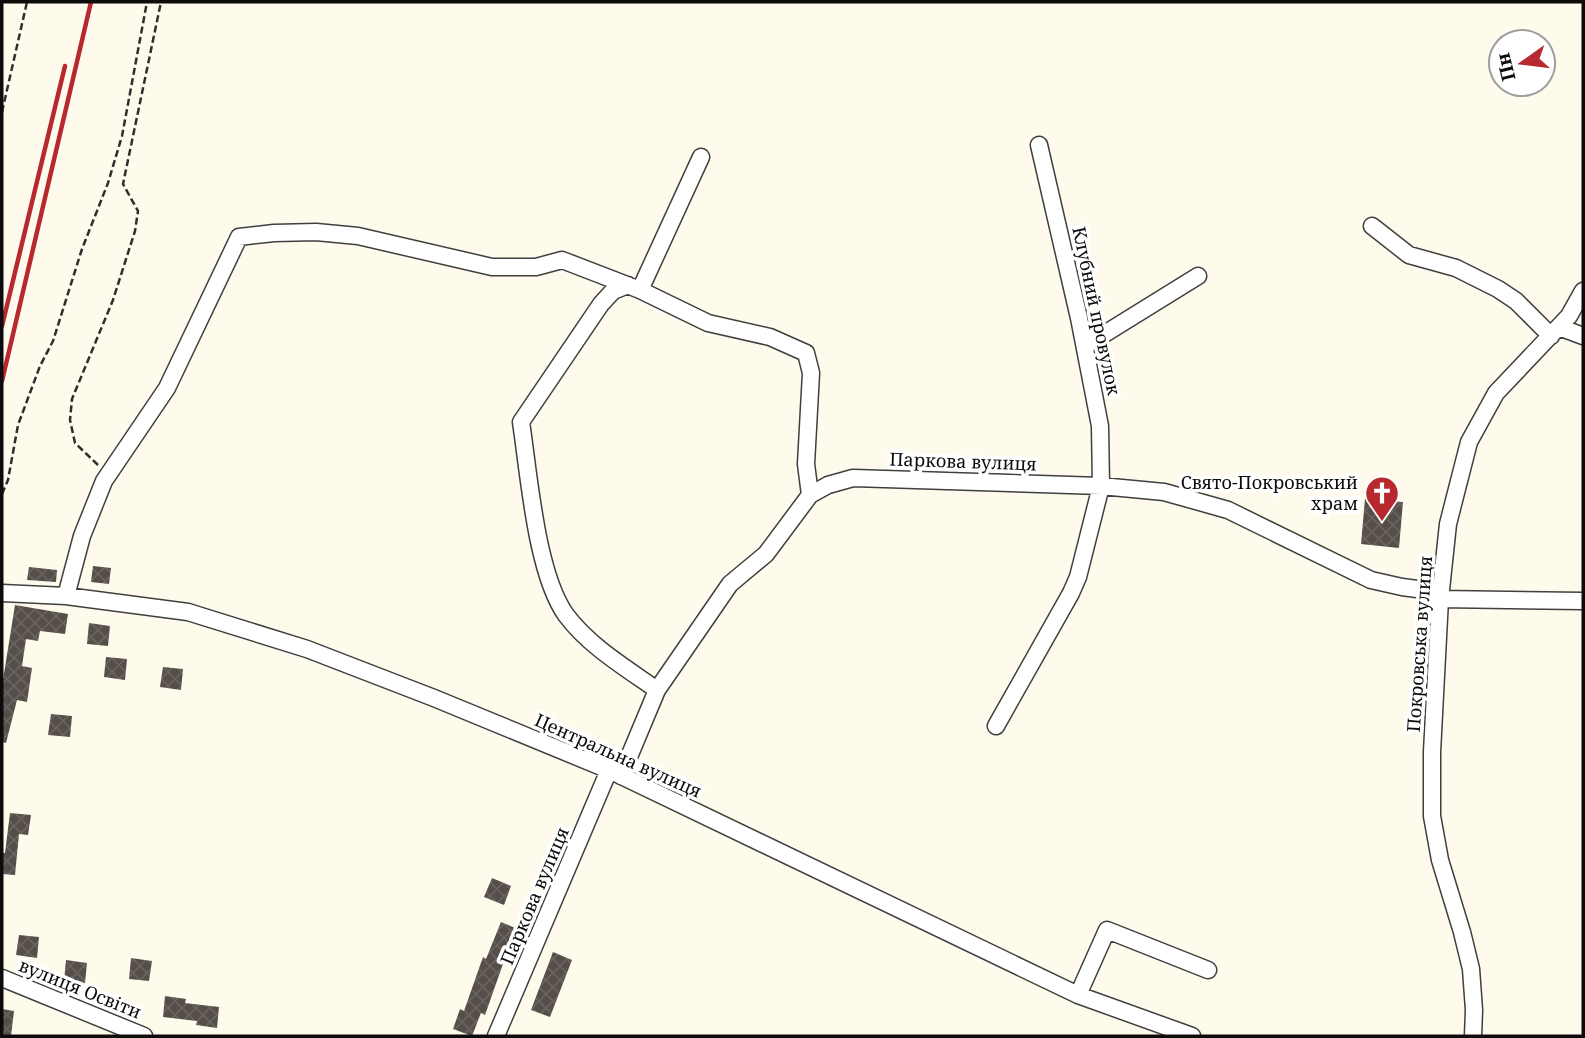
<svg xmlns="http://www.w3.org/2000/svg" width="1585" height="1038" viewBox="0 0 1585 1038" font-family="'Noto Serif',serif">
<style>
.building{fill:url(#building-cross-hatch)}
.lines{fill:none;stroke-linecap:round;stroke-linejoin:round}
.minor-casing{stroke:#3f3f3f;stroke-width:19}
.path{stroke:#2e2e2e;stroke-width:2.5;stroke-dasharray:7 3.5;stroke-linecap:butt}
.minor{stroke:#fff;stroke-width:16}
.rail{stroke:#b7292f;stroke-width:4.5}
.labels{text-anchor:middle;stroke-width:7;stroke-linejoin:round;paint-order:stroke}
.street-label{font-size:18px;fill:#0c0c0c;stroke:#fff}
.poi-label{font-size:18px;fill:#0c0c0c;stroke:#fff;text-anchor:end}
</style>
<defs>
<pattern id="building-cross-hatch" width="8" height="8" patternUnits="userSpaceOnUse" patternTransform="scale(1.75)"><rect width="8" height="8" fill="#554e49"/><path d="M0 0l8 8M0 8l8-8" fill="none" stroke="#68635f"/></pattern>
</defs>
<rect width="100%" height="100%" fill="#fefbec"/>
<path class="building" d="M1365,499L1403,502L1399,548L1361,544Z
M93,566L111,568L109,584L91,582Z
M29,567L57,570L56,582L27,580Z
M15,605L68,614L65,634L40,631L38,641L26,639L22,666L32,668L27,702L17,700L6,743L2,742V686Z
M89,623L110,626L108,646L87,644Z
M106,657L127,659L125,680L104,677Z
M163,667L183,669L181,690L160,687Z
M51,714L72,716L70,737L48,735Z
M10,813L31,815L28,835L19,834L15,875L2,874V853H5Z
M492,878L511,886L504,905L484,897Z
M501,922L520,930L513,949L509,947L485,1015L481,1013L472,1036L453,1029L460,1009L464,1011L483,957L486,959Z
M19,935L39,937L37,958L16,955Z
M553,952L572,960L550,1017L531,1010Z
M131,958L152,961L149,981L129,979Z
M66,960L87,963L85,983L64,981Z
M165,996L186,999L185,1003L219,1007L217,1028L196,1025L197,1021L163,1017Z
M2,1009L14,1011L11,1036H2Z"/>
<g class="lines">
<g class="minor-casing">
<path id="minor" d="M1372,226L1409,255L1456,268L1498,289L1516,301L1551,336
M628,285L613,291L601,304L521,422C529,474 536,573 566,615C589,646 626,668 657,690
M640,290L701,157
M1559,327L1583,336
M1085,346L1198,276
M2,593L66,596L188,612L307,649L434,698L609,770L1078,995L1192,1036
M66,596L82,536L104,481L167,388L239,237L274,233L316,232L358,236L492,267H536L562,260L640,290L708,323L770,337L806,353L811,373L806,464L810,495
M1440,599L1583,601
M996,726L1071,593L1078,577L1101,486L1100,426L1079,318L1039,145
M621,776L657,690L730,584L766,554L810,495L828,485L853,478L1101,486L1164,492L1228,510L1371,580L1402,587L1440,592
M2,978L144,1036
M1078,995L1107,930L1208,970
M496,1036L609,770
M1473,1036L1474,1010L1471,969L1462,932L1440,860L1432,816V752L1440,599L1448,524L1469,442L1496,393L1569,316L1583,291"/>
</g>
<path class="path" d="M2,112L27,2
M98,465L75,443L70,420L72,399L113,300L135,231L138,211L123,184L161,2
M2,494L8,480L18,425L40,366L53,341L82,249L108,183L122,136L147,2"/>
<use href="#minor" class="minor"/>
<path class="rail" d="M2,326L65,66
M2,381L91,2"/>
</g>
<defs>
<g id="church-pin" transform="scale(1.75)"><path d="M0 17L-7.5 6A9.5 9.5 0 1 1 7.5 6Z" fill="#b7292f" stroke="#fff"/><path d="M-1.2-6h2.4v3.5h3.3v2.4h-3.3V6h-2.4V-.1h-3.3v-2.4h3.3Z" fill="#fff"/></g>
</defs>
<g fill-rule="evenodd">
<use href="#church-pin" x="1382" y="493"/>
</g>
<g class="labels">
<g class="street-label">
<text transform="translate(1096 311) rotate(78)" y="6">Клубний провулок</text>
<text transform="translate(963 462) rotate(2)" y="6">Паркова вулиця</text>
<text transform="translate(1420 644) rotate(-86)" y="6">Покровська вулиця</text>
<text transform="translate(618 756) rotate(24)" y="6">Центральна вулиця</text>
<text transform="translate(535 896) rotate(-67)" y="6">Паркова вулиця</text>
<text transform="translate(80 989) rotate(22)" y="6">вулиця Освіти</text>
</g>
<g class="poi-label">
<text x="1358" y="489">Свято-Покровський<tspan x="1358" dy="21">храм</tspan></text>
</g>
</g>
<rect width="1585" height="1038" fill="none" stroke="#0c0c0c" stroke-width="7"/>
<g transform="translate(1522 63) rotate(256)"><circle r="33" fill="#ffffff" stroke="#9e9e9e" stroke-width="2"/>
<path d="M0-5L12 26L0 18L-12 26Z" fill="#b7292f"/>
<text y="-10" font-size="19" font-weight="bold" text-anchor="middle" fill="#0c0c0c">Пн</text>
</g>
</svg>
